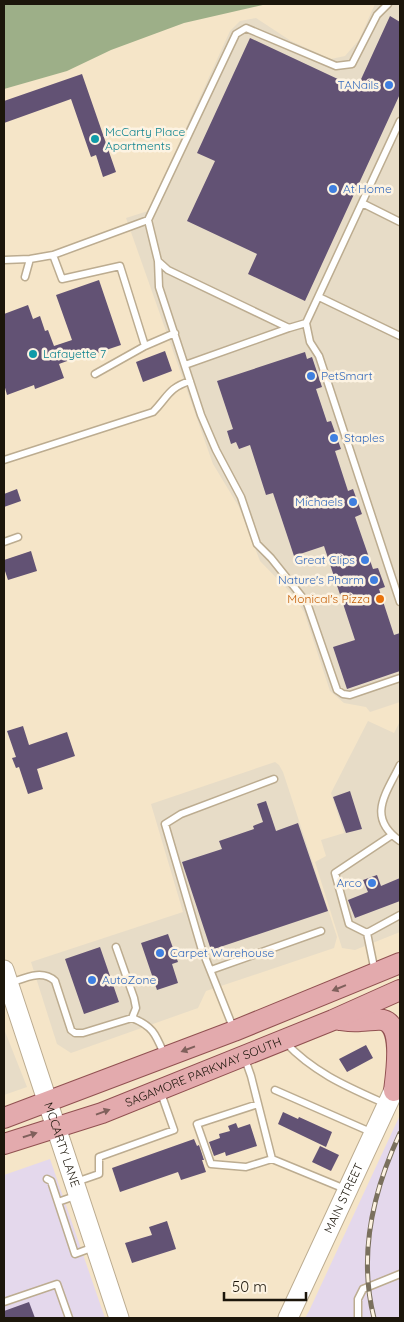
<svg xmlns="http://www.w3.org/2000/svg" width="404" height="1322" viewBox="0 0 404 1322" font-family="Quicksand,sans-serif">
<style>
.commercial{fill:#e7dcc7}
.industrial{fill:#e4d8ec}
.forest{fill:#9daf88}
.building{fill:#625274}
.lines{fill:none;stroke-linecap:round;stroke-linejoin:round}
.service-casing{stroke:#bcac90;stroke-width:9}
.secondary-casing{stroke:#bcac90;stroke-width:21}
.primary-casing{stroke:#915151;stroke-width:22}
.service{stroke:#fff;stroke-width:6}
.secondary{stroke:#fff;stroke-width:19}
.primary{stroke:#e3aaad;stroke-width:20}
.rail-casing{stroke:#7a705d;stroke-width:5}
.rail{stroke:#fdf3e2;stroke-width:3;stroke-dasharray:9;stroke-linecap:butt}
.oneway{fill:#80605c}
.shop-dot{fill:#3f7fe0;stroke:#fdf3e2;stroke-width:2}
.culture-dot{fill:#0f9aa8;stroke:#fdf3e2;stroke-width:2}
.food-dot{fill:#e8710a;stroke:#fdf3e2;stroke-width:2}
.labels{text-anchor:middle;stroke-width:5;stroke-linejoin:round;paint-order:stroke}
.shop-label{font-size:12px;fill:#366cbe;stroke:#fdf3e2;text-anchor:end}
.culture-label{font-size:12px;fill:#0d838f;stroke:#fdf3e2;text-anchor:start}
.food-label{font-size:12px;fill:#c56008;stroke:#fdf3e2;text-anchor:end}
.street-label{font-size:12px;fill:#1c160b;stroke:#fdf3e2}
</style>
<rect width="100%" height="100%" fill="#f5e5c8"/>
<path class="commercial" d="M375,4H400V702L370,712L366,707L344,703L330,691L304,612L293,595L260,561L239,507L213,464L126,218L148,211L230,31L240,21L256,18L291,41L331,59L345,56L359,40Z
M368,721L394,733L400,721V932L355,950L342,948L315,862L326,856L321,840L344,833L331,793Z
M275,762L279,765L283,772L337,937L334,948L206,991L198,1008L71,1053L57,1044L31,962L183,912L151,804Z
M4,1029L27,1087L4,1095Z"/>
<path class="industrial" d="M400,1115V1318H305L309,1311Z
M50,1159L105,1318H4V1175Z"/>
<path class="forest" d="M4,4H267L184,23L111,50L67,71L4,89Z"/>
<path class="building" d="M390,16L400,22V94L305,301L248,274L257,254L187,221L215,161L197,153L250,38L357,88Z
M82,74L116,172L103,177L96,155L91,157L71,99L4,123V101Z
M99,280L121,345L79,359L78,357L59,364L64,378L35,389L34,385L7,395L4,384V314L28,305L33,319L40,316L45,331L48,330L54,346L72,340L56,295Z
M165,351L172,371L143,382L136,362Z
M305,352L307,359L312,357L322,387L316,389L327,422L331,421L341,449L335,451L348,491L353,489L362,514L355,517L373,569L378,568L385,587L379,589L394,635L400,633V671L347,689L333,647L355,640L324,546L294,556L273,493L266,495L250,445L239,449L236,442L231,444L227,431L233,429L217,381Z
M17,489L21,501L4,507V494Z
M31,551L37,571L8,580L4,568V560Z
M23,726L29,745L67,732L75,756L37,769L43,789L28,794L19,767L16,768L12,758L16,757L7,731Z
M350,791L362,829L346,833L333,797Z
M266,801L276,831L298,823L328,911L211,950L182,862L222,849L219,841L254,829L253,826L263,822L257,804Z
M377,875L381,886L400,878V901L355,918L348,900L368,892L363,880Z
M168,934L178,962L172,964L178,983L157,990L141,943Z
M100,947L119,1002L84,1014L65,959Z
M366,1045L373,1058L347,1072L339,1059Z
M283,1112L298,1119L299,1117L332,1132L326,1147L278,1124Z
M236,1123L238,1128L250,1124L257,1146L226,1156L225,1152L214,1156L209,1142L220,1138L219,1134L230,1131L228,1126Z
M194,1139L197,1146L199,1145L204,1160H202L206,1172L181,1180L178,1172L120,1192L112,1168Z
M320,1146L339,1155L331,1171L312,1162Z
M167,1221L176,1249L132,1263L125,1243L152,1235L149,1227Z
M29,1302L35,1318H4V1311Z"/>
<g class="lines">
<g class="service-casing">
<path id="service" d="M388,4L377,15L352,64L336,66L246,28L236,34L148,220L158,261L168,270L289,328L306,323L400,121
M362,203L400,222
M53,255L62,279L120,266L145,346L95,374
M4,260L30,259L53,255L148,220
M158,261L159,287L201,415L216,450L241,497L257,544L271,558L307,603L337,690L343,694L350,695L400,678
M25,277L30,259
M319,297L400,336
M306,323L310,342L319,356L400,602
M145,346L175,333
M185,365L289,328
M4,460L153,412C168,397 168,388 190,381
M4,542L18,537
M400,765C386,794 366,817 400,841
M367,933L349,924L335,873L392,835
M116,947L134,998L136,1008L132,1018
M211,970L321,931
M375,972L367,933L400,915
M10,983C25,978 42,969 55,981L71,1030L75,1033H83L132,1018C153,1026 156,1035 164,1054
M234,1030L201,947L165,824L181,814L274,779
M285,1042C314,1073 348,1087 386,1104
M245,1059L251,1076L272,1159L246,1167L211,1164L197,1124L258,1104
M275,1090L373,1133
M272,1159L345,1189
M47,1179L51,1181L75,1254L94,1247
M76,1182L99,1174V1157L174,1130L161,1093
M58,1202L78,1195
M4,1302L57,1284L69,1318
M358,1318V1299L363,1289L400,1274"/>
</g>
<g class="secondary-casing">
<g id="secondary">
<path id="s1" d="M4,970L119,1318"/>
<path id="s2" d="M288,1318L400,1077"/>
</g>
</g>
<g class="primary-casing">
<g id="primary">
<path d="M340,1020C347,1021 353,1022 360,1021C368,1021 376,1019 383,1020C404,1025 396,1074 394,1091"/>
<path d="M4,1118L234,1031L400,963"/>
<path id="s3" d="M4,1144L102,1113L333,1020L400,990"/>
</g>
</g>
<use href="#service" class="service"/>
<use href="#secondary" class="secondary"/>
<use href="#primary" class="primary"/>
<g class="rail-casing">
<path id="rail" d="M374,1318C358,1255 373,1191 400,1133"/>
</g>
<use href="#rail" class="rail"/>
</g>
<defs><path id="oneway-solid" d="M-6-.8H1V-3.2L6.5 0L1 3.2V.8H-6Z" transform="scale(1.25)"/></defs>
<g class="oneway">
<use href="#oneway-solid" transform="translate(339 988) rotate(158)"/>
<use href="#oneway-solid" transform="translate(188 1049) rotate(159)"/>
<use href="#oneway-solid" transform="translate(103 1112) rotate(-20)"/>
<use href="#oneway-solid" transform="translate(30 1135) rotate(-17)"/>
</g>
<g class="shop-dot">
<circle cx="389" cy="85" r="5"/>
<circle cx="333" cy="189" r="5"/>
<circle cx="311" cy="376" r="5"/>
<circle cx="334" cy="438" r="5"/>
<circle cx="353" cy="502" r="5"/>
<circle cx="365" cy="560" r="5"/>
<circle cx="374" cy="580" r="5"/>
<circle cx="372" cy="883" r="5"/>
<circle cx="160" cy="953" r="5"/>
<circle cx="92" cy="980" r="5"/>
</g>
<g class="culture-dot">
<circle cx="95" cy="139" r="5"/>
<circle cx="33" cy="354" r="5"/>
</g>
<circle class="food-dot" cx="380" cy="599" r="5"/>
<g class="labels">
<g class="shop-label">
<text x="379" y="89">TANails</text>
<text x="343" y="193" text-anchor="start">At Home</text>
<text x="321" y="380" text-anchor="start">PetSmart</text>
<text x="344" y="442" text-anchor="start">Staples</text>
<text x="343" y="506">Michaels</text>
<text x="355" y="564">Great Clips</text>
<text x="364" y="584">Nature's Pharm</text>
<text x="362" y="887">Arco</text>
<text x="170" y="957" text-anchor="start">Carpet Warehouse</text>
<text x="102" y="984" text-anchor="start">AutoZone</text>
</g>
<g class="culture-label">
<text x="105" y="136">McCarty Place<tspan x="105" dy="14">Apartments</tspan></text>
<text x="43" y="358">Lafayette 7</text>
</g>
<g class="food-label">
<text x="370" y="603">Monical's Pizza</text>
</g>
<g class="street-label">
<text dy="4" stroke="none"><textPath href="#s3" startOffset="212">SAGAMORE PARKWAY SOUTH</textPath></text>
<text dy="4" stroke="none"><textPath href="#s1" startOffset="184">MCCARTY LANE</textPath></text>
<text dy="4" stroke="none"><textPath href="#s2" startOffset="132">MAIN STREET</textPath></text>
</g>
</g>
<rect width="404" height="1322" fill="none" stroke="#1c160b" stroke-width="10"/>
<path d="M224 1292v8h82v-8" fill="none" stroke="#1c160b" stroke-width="2.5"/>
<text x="232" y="1292" font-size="15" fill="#1c160b" stroke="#fdf3e2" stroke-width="4" paint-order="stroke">50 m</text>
</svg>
